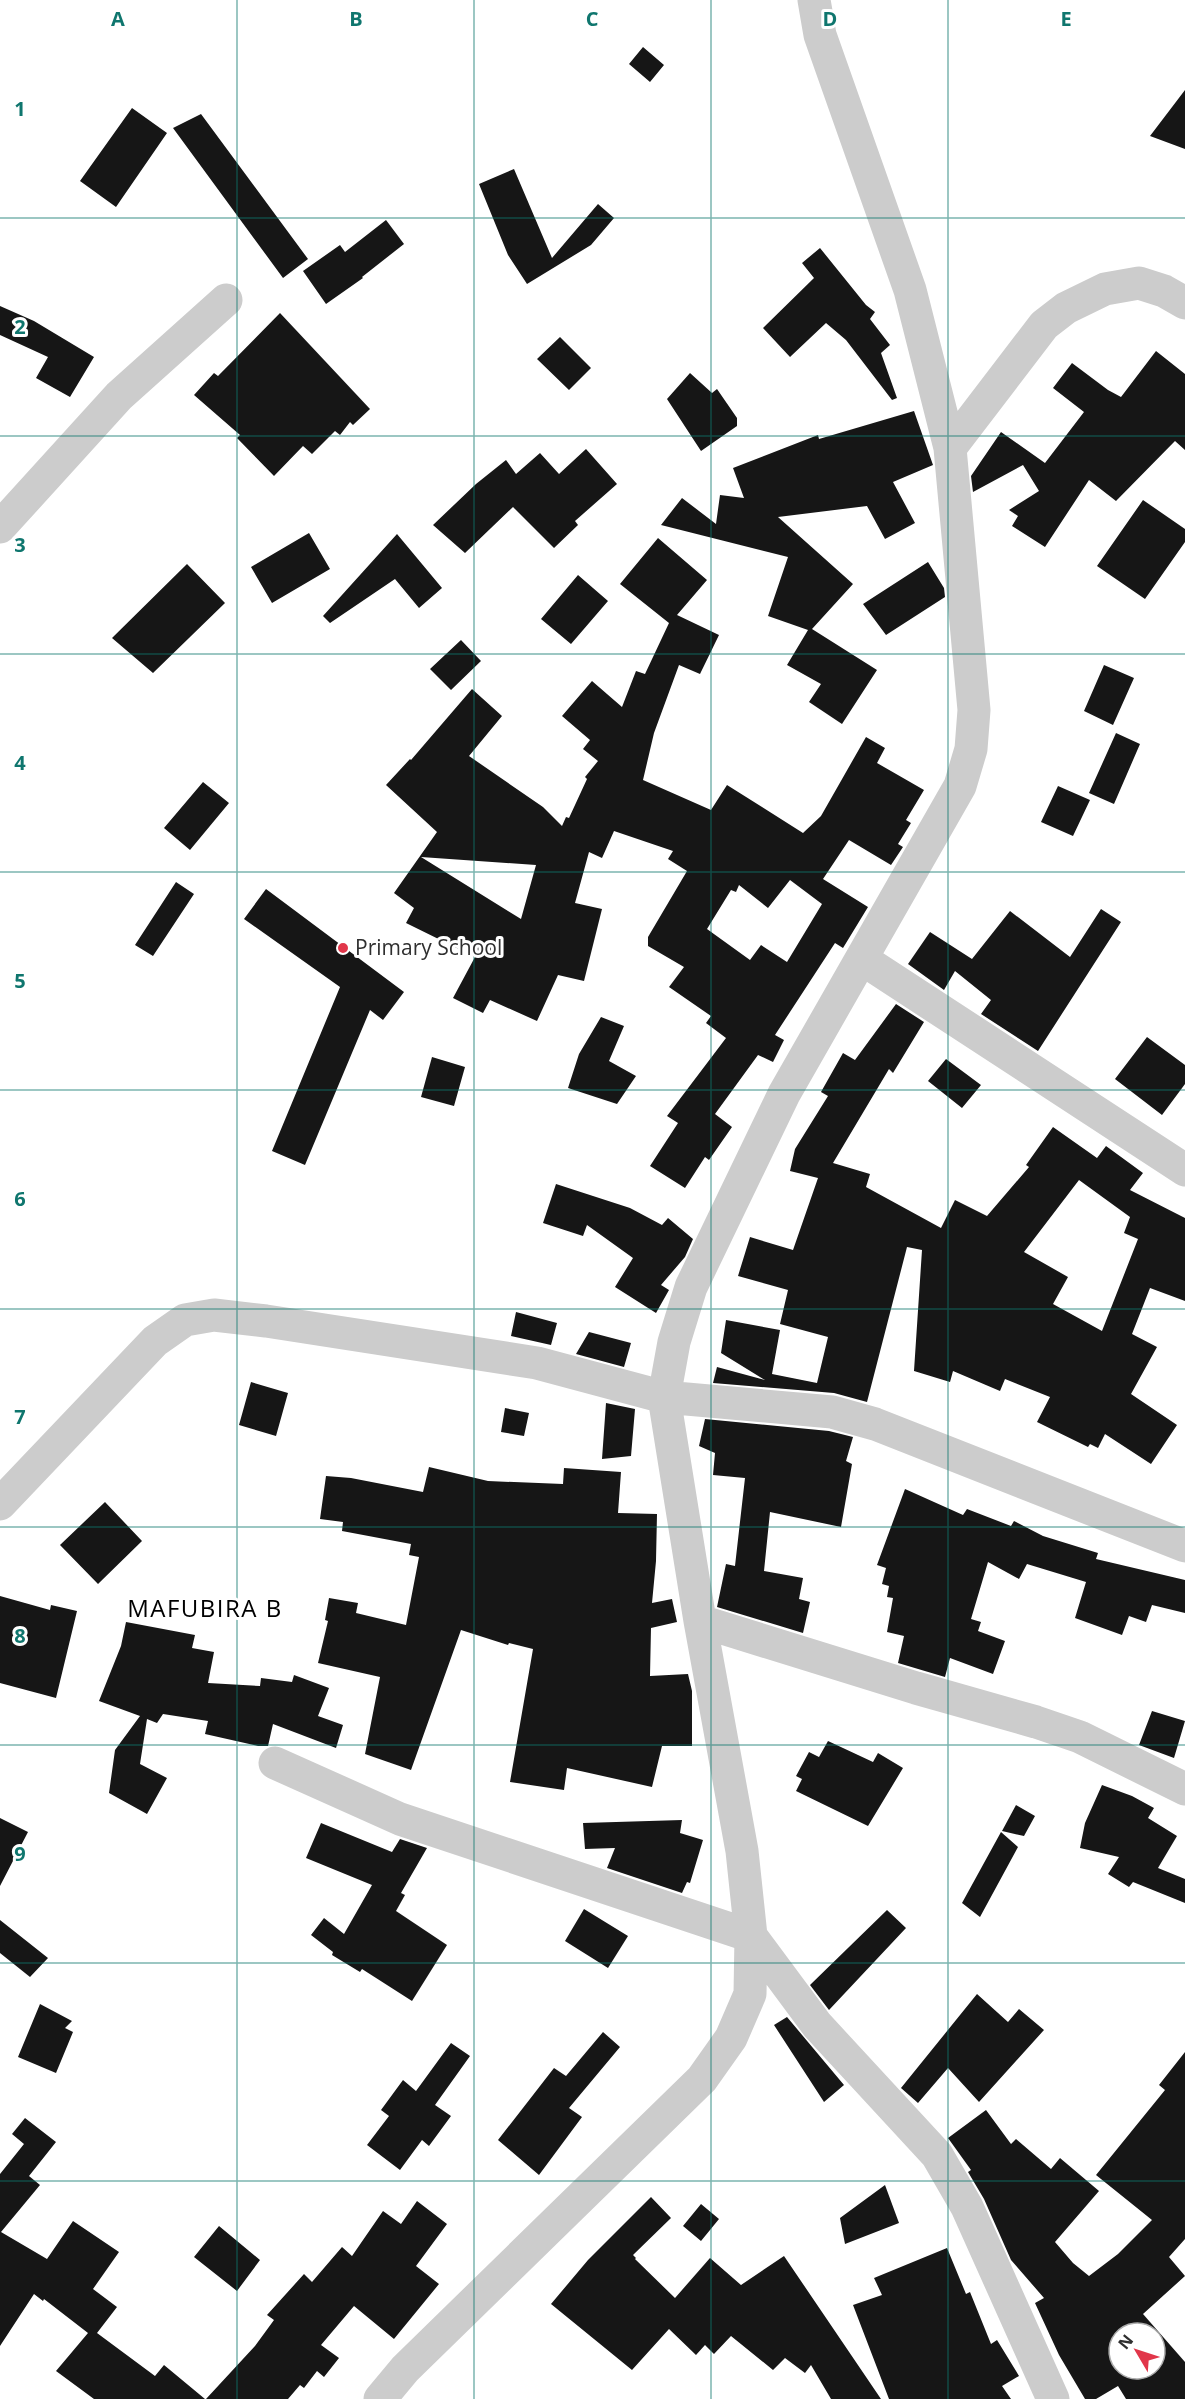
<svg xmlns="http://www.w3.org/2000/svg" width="1185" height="2399" viewBox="0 0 1185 2399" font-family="'Open Sans',sans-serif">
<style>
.building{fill:#161616;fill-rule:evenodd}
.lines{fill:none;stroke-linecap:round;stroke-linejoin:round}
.minor{stroke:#ccc;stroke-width:33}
.grid{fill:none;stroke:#0f766e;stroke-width:1.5;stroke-opacity:0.55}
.poi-dot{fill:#e1364a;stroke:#fff;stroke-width:2}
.labels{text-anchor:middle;stroke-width:6;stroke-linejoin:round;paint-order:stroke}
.poi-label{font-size:21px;fill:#2f2f2f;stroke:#fff;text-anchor:start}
.quarter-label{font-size:24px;letter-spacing:1.5px;fill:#000;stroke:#fff}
.grid-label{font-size:20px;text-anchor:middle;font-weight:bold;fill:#0f766e;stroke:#fff;stroke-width:6;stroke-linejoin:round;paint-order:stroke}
</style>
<rect width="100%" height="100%" fill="#fff"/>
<path class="building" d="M643,47L664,65L650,82L629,64Z
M1185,90V149L1150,136Z
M132,108L167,133L116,207L80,181Z
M201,114L308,259L283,278L173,128Z
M514,169L552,258L598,204L614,218L591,245L527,284L508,255L479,184Z
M386,220L404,244L362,277L363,278L326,304L303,271L340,245L345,252Z
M820,248L866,305L875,312L870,319L890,345L881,353L897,398L892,400L846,340L826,323L790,357L763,328L814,278L802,263Z
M0,306L34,321L94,357L70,397L36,378L48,357L0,335Z
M280,313L370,409L353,425L350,422L340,435L335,431L312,454L303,446L274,476L237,438L240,435L194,395L214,373L218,376Z
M560,337L591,368L569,390L537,359Z
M1156,351L1185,374V450L1175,441L1116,501L1089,480L1045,547L1012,526L1018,516L1009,510L1039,491L1023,465L973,492L971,476L1001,432L1045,463L1084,412L1053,388L1072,363L1108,390L1121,397Z
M690,373L712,393L717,389L737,418V426L701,451L667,399Z
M914,411L933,465L893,482L915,523L885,539L867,506L778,517L853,584L812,629L877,670L842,724L809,702L821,684L787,665L808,630L768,616L788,557L661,525L682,498L716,524L720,495L744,498L733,468L818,435L819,439Z
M586,449L617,484L575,521L578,525L554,548L513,507L465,553L433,525L476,484L506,460L516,474L540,453L559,474Z
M1143,500L1185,529V542L1145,599L1097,566Z
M309,533L330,569L272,603L251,567Z
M397,534L442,588L419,608L395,579L330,623L323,616Z
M658,538L707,580L677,615L719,635L700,674L679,665L654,733L643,780L711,810L727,785L803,833L821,816L866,737L885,748L877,763L924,790L906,820L911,823L898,844L903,847L891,865L849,840L823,879L868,907L843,948L835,943L775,1035L784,1040L773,1062L758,1055L715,1114L732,1127L709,1160L705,1157L685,1188L650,1166L678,1123L667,1116L726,1038L706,1023L711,1016L669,987L684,967L648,946V937L687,871L668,859L673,851L614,831L602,858L589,852L575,903L602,909L584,981L558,975L537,1021L490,1000L483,1013L453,998L475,957L406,923L414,908L394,893L437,832L386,785L410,759L411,760L472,689L502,716L469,756L543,807L562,826L566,817L569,818L587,779L585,777L598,761L583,749L590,740L562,716L592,681L622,707L636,671L645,674L669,623L620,584ZM421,857L536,865L521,919ZM790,880L822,904L787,962L761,945L750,960L707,929L731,890L736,892L739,885L768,908Z
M928,562L944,588L945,597L886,635L863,604Z
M187,564L225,603L153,673L112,638Z
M578,575L608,601L571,644L541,619Z
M461,640L481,661L451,690L430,669Z
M1104,665L1134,678L1113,725L1084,711Z
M1116,733L1140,744L1114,804L1089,793Z
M203,782L229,803L190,850L164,828Z
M1058,786L1090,800L1073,836L1041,822Z
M176,882L194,894L153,956L135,945Z
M266,889L404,992L383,1020L370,1010L305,1165L272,1151L340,987L244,919Z
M1101,909L1121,922L1038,1051L981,1014L991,1000L955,971L944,990L908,964L930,932L972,959L1010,911L1070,957Z
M896,1004L924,1022L893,1073L889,1069L833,1163L870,1174L866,1187L941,1228L955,1200L987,1216L1029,1167L1026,1165L1053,1127L1097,1158L1106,1146L1143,1173L1130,1190L1185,1218V1301L1150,1288L1132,1334L1157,1347L1131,1394L1177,1425L1151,1464L1105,1434L1098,1448L1090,1444L1088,1447L1037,1422L1050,1397L1005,1379L1000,1391L953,1371L950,1382L914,1371L922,1250L907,1247L867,1402L834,1393L713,1383L717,1367L765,1380L721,1353L726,1320L780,1330L772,1374L817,1383L828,1337L780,1324L788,1290L738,1276L750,1237L793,1250L818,1178L790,1171L795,1149L828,1096L821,1092L843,1053L855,1060ZM1079,1180L1130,1217L1124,1233L1138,1239L1102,1331L1053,1304L1068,1277L1024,1252Z
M601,1017L624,1026L609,1061L636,1076L617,1104L568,1088L579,1054Z
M1147,1037L1185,1065V1084L1162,1115L1115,1079Z
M432,1057L465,1067L454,1106L421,1097Z
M946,1059L981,1085L962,1108L928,1081Z
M556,1184L630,1208L662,1225L668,1218L693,1239L685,1257L661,1285L669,1290L656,1313L615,1287L633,1258L587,1225L583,1236L543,1223Z
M516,1312L557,1323L551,1345L511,1336Z
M589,1332L631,1343L624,1367L576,1354Z
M251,1382L288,1393L276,1436L239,1425Z
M606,1403L635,1409L631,1456L602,1459Z
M505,1408L529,1413L524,1436L501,1432Z
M705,1419L829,1431L853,1437L846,1461L852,1464L841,1527L770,1512L764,1571L803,1578L799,1599L810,1602L803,1633L717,1607L726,1564L735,1566L745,1478L713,1475L715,1453L699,1446Z
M429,1467L488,1481L563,1484L564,1468L621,1472L618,1513L657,1514L656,1561L652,1603L672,1599L677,1622L651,1628L650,1676L688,1674L692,1691V1746H662L652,1787L567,1768L564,1790L510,1782L533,1649L509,1643L508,1645L461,1630L411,1770L365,1754L380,1677L318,1663L328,1621L325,1620L329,1598L358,1603L356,1613L406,1625L419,1557L409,1555L411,1544L342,1531L343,1522L320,1519L326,1476L351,1478L423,1492Z
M905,1489L963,1515L967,1509L1011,1526L1014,1521L1043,1536L1098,1553L1096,1559L1185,1580V1613L1152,1605L1146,1622L1129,1616L1122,1635L1075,1618L1086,1582L1027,1564L1019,1579L988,1562L971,1619L981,1622L978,1631L1005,1641L993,1674L950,1658L945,1677L898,1663L904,1636L887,1632L893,1598L887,1597L889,1586L882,1584L886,1568L877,1565Z
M105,1502L142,1541L98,1584L60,1545Z
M0,1596L50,1610L51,1605L77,1611L56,1698L0,1683Z
M126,1622L195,1635L192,1648L214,1652L208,1683L260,1686L261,1678L292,1682L294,1675L329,1688L318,1716L343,1725L336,1748L273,1724L268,1746H258L205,1734L208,1721L163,1714L157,1723L147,1719L140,1764L167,1778L147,1814L109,1793L115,1750L140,1716L99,1701L121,1646Z
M1152,1711L1185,1721L1174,1758L1139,1745Z
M828,1741L873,1762L878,1753L903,1768L868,1826L796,1791L802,1779L796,1776L809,1752L819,1757Z
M1102,1785L1132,1796L1154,1808L1148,1818L1177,1836L1158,1868L1185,1879V1903L1133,1882L1129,1887L1108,1874L1119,1857L1080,1848L1085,1823Z
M1016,1805L1035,1816L1024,1836L1002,1831Z
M0,1818L28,1832L0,1886Z
M682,1820L680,1833L703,1840L690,1883L687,1882L682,1893L607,1868L615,1848L585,1849L583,1823Z
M321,1823L392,1852L400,1839L427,1848L401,1893L405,1895L396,1911L447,1945L412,2001L362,1969L360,1972L332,1955L333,1952L311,1935L324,1918L344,1934L372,1885L306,1858Z
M1001,1832L1018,1847L980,1917L962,1903Z
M584,1909L628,1936L608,1968L565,1941Z
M887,1910L906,1928L829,2010L810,1985Z
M0,1920L48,1958L30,1977L0,1953Z
M977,1994L1008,2022L1019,2009L1044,2030L979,2102L948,2068L918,2103L901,2088Z
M40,2004L72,2021L65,2028L73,2032L56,2073L18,2057Z
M787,2017L844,2085L824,2102L774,2025Z
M603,2032L620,2047L569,2108L582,2117L539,2175L498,2140L554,2068L566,2076Z
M451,2043L470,2056L435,2105L451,2116L429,2146L422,2140L400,2170L367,2145L389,2116L381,2110L403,2080L416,2091Z
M1185,2052V2239L1169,2257L1185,2276L1143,2314L1185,2362V2399H1126L1118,2386L1096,2399H1085L1059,2355L1035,2303L1044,2298L1011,2260L984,2199L968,2172L971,2170L948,2138L986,2110L1011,2144L1016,2139L1051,2169L1060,2158L1099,2191L1055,2242L1073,2263L1089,2276L1118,2254L1152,2220L1096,2175L1165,2090L1159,2085ZM1119,2333H1155V2369H1119Z
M25,2118L56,2142L29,2176L40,2185L1,2232L47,2259L73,2221L119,2252L93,2289L117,2307L97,2333L155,2376L164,2365L205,2399H94L56,2371L88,2333L44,2299L43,2301L34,2294L0,2346V2174L24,2144L12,2134Z
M885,2185L899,2223L845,2244L840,2218Z
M651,2197L671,2218L633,2255L636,2258L635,2259L675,2298L710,2258L741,2285L784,2256L881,2399H831L811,2365L805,2373L785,2358L773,2370L731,2336L714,2354L705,2345L696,2355L669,2329L632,2370L551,2304L588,2260Z
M417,2201L447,2224L416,2266L439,2284L394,2339L354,2306L321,2345L339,2358L324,2377L317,2371L304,2388L300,2385L288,2399H206L255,2346L274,2320L267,2315L304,2274L312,2282L342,2247L352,2256L383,2211L401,2224Z
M701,2204L719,2219L701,2241L683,2226Z
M219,2226L260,2260L237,2291L194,2257Z
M947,2248L966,2294L970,2292L991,2344L997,2340L1019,2376L1002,2386L1011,2399H889L853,2305L882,2295L874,2278Z"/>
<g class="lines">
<path class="minor" d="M814,0L820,35L910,290L950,448
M0,527L119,396L226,300
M862,959L1185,1170
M0,1504L155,1341L185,1320L214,1315L266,1321L537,1363L664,1397L832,1412L875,1424L1185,1546
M700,1621L916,1688L1036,1722L1080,1737L1185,1789
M275,1763L400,1819L751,1936L817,2025L937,2155L967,2207L1053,2399
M380,2399L405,2369L702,2079L731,2038L750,1994L751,1936L742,1851L700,1621L664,1397L674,1342L691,1287L784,1094L960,786L971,749L974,710L950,448L1044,325L1066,308L1105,289L1139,283L1164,291L1185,303"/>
</g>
<path class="grid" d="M237,0V2399M474,0V2399M711,0V2399M948,0V2399M0,218H1185M0,436H1185M0,654H1185M0,872H1185M0,1090H1185M0,1309H1185M0,1527H1185M0,1745H1185M0,1963H1185M0,2181H1185"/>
<circle class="poi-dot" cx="343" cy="948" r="6"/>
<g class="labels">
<g class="poi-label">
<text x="355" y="955">Primary School</text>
</g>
<g class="quarter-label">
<text x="205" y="1617">MAFUBIRA B</text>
</g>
</g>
<g class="grid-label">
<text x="118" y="26">A</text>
<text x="356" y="26">B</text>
<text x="592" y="26">C</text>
<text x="830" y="26">D</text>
<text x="1066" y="26">E</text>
<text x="20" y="116">1</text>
<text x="20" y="334">2</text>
<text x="20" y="552">3</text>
<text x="20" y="770">4</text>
<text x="20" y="988">5</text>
<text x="20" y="1206">6</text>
<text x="20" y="1424">7</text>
<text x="20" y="1643">8</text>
<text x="20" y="1861">9</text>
</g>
<g transform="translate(1137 2351) rotate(309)"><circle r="28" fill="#ffffff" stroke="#acacac" stroke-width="1.5"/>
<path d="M0-4.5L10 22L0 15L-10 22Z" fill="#e1364a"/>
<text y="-9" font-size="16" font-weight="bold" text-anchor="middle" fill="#2f2f2f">N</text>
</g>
</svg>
